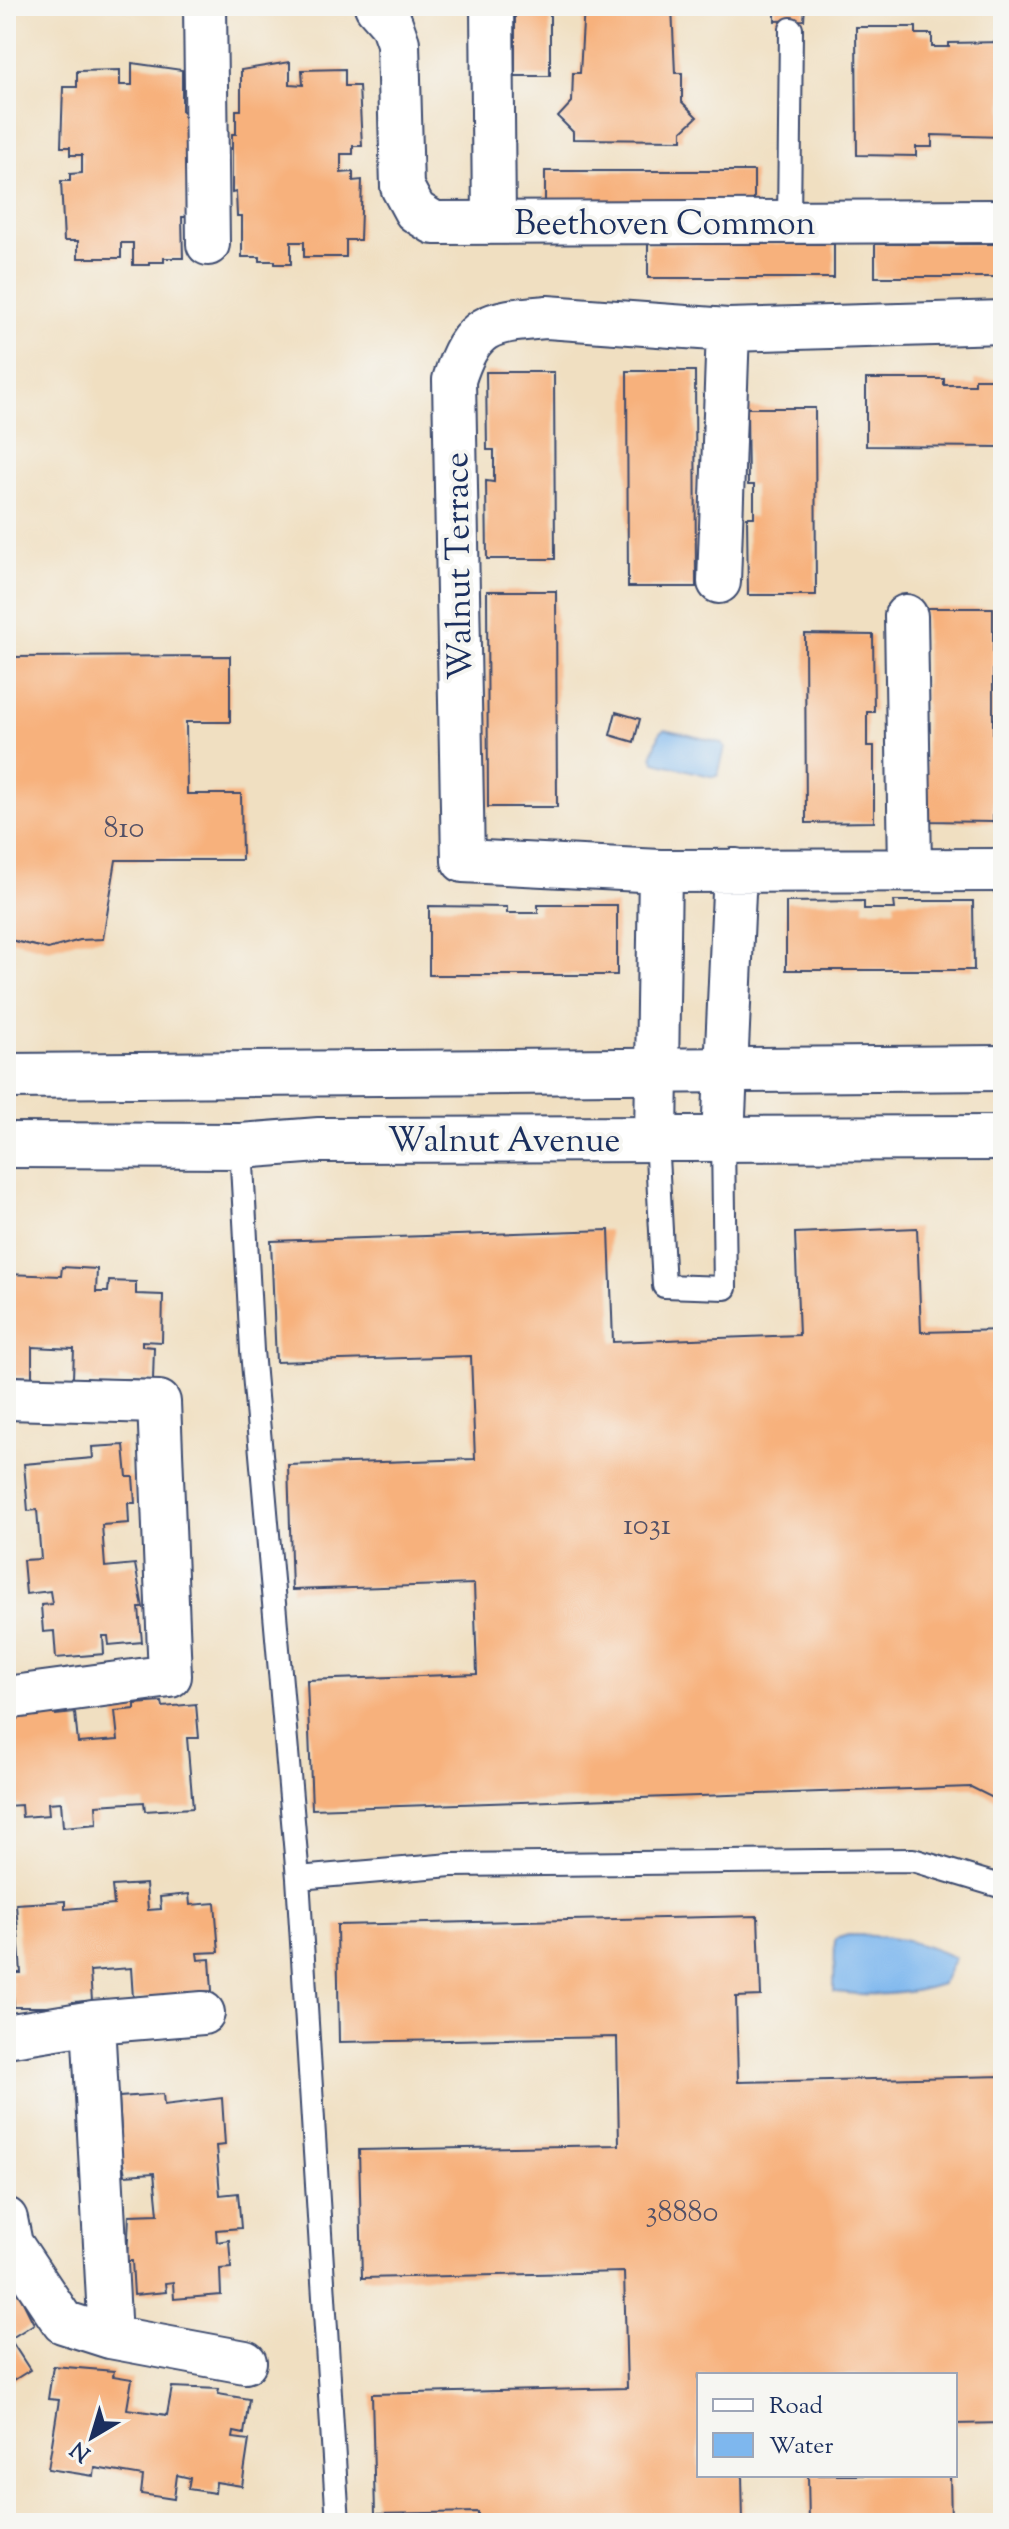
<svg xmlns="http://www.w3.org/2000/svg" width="1009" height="2529" viewBox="0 0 1009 2529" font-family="'Sorts Mill Goudy',serif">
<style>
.water{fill:#7eb7ee;stroke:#4c73a6;stroke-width:2}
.building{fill:#f7b17c}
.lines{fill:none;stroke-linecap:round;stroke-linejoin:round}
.lane-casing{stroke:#3b496d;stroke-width:26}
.street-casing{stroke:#3b496d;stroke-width:46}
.secondary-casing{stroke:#3b496d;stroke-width:48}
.lane{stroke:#fff;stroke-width:22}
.street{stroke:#fff;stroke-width:42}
.secondary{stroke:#fff;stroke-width:44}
.labels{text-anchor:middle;stroke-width:8;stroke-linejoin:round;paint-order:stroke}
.number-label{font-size:30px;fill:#525066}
.street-label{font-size:34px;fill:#1b2f5e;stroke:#f6f6f2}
</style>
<rect width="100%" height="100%" fill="#f6f6f2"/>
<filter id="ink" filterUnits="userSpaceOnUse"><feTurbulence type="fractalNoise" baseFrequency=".0125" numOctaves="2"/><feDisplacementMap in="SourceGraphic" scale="16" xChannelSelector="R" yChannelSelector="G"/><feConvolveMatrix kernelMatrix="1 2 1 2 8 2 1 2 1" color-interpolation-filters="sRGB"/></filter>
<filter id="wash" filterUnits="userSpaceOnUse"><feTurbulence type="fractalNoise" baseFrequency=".006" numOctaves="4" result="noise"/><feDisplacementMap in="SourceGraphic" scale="32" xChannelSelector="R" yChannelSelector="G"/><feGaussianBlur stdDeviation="1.8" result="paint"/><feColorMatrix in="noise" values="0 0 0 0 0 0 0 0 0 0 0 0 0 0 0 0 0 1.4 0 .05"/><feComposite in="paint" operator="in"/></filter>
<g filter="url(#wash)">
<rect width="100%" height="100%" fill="#f0dfc1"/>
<path class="water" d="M665,729L721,743L725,748L718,775L714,777L655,762L652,757L660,732Z
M848,1935C888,1935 919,1941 955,1958L942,1984C905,1996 872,1996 834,1992L835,1939Z"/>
<g id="blocks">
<path class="building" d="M515,6H550V76H515Z
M584,6H672L675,73H682V102L697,117L682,131V140L573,139V132L558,117L572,102L573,73H580Z
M775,6H805L804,20L775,21Z
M856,27H916V34H932V47H949V43L1003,42V137L932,135V147H916V156L857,155Z
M290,62V84L303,85L302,70L345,69V86H359L362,146H353V154H341V173L353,172V181L362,180L360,240H346V257H304V242H291V264H275V261H260V257H242V216H237L236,192L232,193V134H236V110H241V70Z
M132,63L182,70V111L187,112V217H182L183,258H164V262H149V265H133V243H121V258H78V241H64L61,181H70V174L82,173V155H70V147H61L63,87H77V71L120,70V85H132Z
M6,86H10L13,146H6Z
M545,171H754V206H545Z
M6,181H13L11,241H6Z
M648,244H834V278H648Z
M875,244H999L1000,277H875Z
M627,371H695L696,587H628Z
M486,372H554L555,559H487L486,481L494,482V450H487Z
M866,379H944V385H975V379H1003V447L866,446Z
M747,408H815L816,595H748L747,517H754V485H748Z
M487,591H556L557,807H488Z
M925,608H993V822L926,821Z
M805,634L873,635L874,712H867V746H874V822L806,823Z
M230,656V722H186L187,794H241L242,860H116L103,939L80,940L48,949L6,939V657Z
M616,712L640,719L634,742L610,735Z
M864,901V909H895L894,901H973L974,970H786V902Z
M538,905H617V975H429V906L507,907V913H538Z
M917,1228L921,1332L1003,1330V1803L971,1787L312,1809L307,1680L477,1674L474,1584L292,1590L288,1465L475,1459L471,1356L276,1362L271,1241L609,1230L613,1342L799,1335L795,1233Z
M62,1267L97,1269L96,1292H108L109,1281L136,1282V1294L163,1295L162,1342L142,1341V1346L154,1347L153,1380L119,1379L118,1385L92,1383V1379L73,1378L74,1349L32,1347V1377L12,1376V1381H6V1274L61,1276Z
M124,1445L127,1477H133L135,1503H128L129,1523L102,1525L105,1567L135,1564L143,1608H139L142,1642L109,1645L108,1636H103L104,1654L56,1658L54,1631L43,1632L41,1605L52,1604L50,1591L26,1594L23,1560L41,1559L37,1510L28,1511L24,1464L93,1458L92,1447Z
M162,1702L163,1707L196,1704L199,1738H187L193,1808L145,1811L144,1802L96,1805L97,1824L63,1827L61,1802L48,1803L49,1815L22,1817L21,1805L6,1806V1759L10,1758V1753H6V1718L56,1711V1715L75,1713L78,1743L118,1740L115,1711L135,1709V1704Z
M146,1884L148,1910L161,1909L160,1897L189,1894L190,1905L215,1903L219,1952L197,1953L198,1960L210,1959L212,1991L179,1993L180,1999L133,1998L131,1968L90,1971L92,2001L73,2002L74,2007H14L11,1973H21L16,1904L65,1901V1909L114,1905L112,1886Z
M758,1916L761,1996L736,1997L738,2082L1003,2076V2423L955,2424V2375H699V2475H742L743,2523H668V2519L478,2523V2512L375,2514L372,2394L627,2388L624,2272L362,2278L359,2150L619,2145L617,2037L339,2042L337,1925Z
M163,2094L164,2105L222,2098L225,2145L216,2146L220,2195L238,2193L241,2228L216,2230L217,2242L229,2240L231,2268L220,2269L221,2295L174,2299L173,2282L165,2283L166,2292L134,2295L132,2261H127L129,2215L158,2214L154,2173L125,2175L117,2129H121L119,2097Z
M6,2281L9,2286L14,2284L34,2324L10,2339L30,2370L6,2385Z
M53,2366L114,2371L113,2376L132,2379L127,2409L167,2415L172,2387L219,2389L218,2394L249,2399L244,2434L234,2432L233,2438L249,2440L242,2486L216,2482L215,2493L188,2489L190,2478L177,2475L174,2499L141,2494L143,2476L95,2468L94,2476L48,2469L59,2400L48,2399Z
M808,2475H950L951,2523H809Z"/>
</g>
</g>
<g filter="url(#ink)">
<use href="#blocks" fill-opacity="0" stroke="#3b496d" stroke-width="2"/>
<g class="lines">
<g class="lane-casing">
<path id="lane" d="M789,223L791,29
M656,1138L664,1286L725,1288L723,1138
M241,1146L252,1351L298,1878L451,1865L913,1860L1003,1887
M298,1878L338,2523"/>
</g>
<g class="street-casing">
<path id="street" d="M205,6L208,244
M376,6L391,23L398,43L402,187L415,211L434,223L1003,221
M492,6L494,220
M1003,322L728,330L547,317C490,322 472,322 454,380L463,861L660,871L1003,870
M719,582L728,330
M906,616L910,869
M656,1138L660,871
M723,1138L735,870
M6,1398L159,1402L170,1676L6,1698
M93,2022L110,2337
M6,2036L93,2022L203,2013
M6,2219L11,2244L63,2322L110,2337L245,2362"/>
</g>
<g class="secondary-casing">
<path id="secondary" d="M6,1076L1003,1068
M6,1145L241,1146L319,1140L1003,1138"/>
</g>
<use href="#lane" class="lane"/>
<use href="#street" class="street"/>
<use href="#secondary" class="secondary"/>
</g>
</g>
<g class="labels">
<g class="number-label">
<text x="124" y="837">810</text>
<text x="647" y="1534">1031</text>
<text x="682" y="2221">38880</text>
</g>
<g class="street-label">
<text x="665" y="234">Beethoven Common</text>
<text transform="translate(457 566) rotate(-91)" y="12">Walnut Terrace</text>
<text x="504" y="1151">Walnut Avenue</text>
</g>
</g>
<rect width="1009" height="2529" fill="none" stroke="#f6f6f2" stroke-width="32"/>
<rect x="697" y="2373" width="260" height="104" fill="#f6f6f2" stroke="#9ea6b7" stroke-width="2"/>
<rect x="713" y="2399" width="40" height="12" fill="#ffffff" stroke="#9ea6b7" stroke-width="2"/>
<text x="769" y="2413" font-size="24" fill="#1b2f5e">Road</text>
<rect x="713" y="2433" width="40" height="24" fill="#7eb7ee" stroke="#9ea6b7" stroke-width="2"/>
<text x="769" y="2453" font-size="24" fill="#1b2f5e">Water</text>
<g transform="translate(92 2437) rotate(218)" stroke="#f6f6f2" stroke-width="6" paint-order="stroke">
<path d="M0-6L14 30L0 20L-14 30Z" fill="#1b2f5e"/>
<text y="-12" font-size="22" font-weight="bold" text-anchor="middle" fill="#1b2f5e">N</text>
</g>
</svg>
